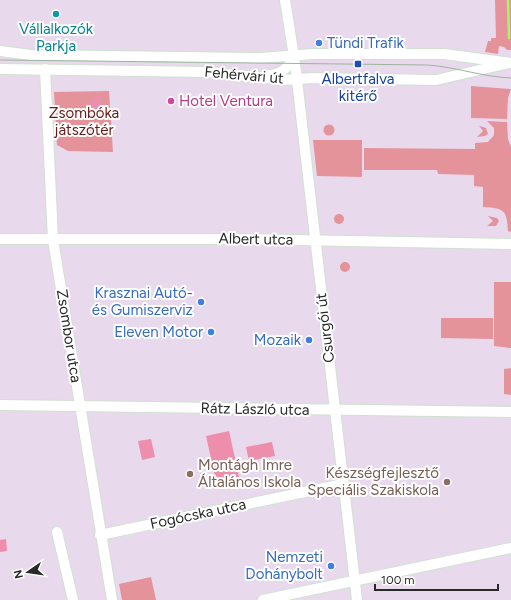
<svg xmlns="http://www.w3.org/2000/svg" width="511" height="600" viewBox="0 0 511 600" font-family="Figtree,sans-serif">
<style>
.green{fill:#e5939a}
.pitch{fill:#ed8ead}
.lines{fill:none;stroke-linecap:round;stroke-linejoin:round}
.stream{stroke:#abf367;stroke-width:2.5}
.minor-casing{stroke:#cfe2d0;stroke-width:12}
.minor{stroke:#fff;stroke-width:10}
.tram{stroke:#9cb49f;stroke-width:1}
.culture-dot{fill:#0f9aa8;stroke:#fff;stroke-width:1.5}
.shop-dot{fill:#3f7fe0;stroke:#fff;stroke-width:1.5}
.transit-dot{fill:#1a4fb4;stroke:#fff;stroke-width:1.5}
.hotel-dot{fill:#d1479c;stroke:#fff;stroke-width:1.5}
.education-dot{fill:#8d6e63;stroke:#fff;stroke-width:1.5}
.labels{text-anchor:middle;stroke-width:4;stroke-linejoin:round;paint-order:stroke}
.culture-label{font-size:15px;fill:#0d838f;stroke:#fff}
.shop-label{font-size:15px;fill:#366cbe;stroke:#fff;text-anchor:end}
.street-label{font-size:15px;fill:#292929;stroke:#fff}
.transit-label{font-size:15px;fill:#164399;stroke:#fff}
.hotel-label{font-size:15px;fill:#b23c85;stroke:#fff;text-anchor:start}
.park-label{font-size:15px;fill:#681a16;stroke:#fff}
.education-label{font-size:15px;fill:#785e54;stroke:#fff;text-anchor:start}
</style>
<rect width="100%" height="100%" fill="#e8d9ec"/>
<path class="green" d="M495,0H511V50H507L504,47L499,46L498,54L485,52L488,41H491V38H496Z
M471,86L511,89L508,98L507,119L471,118Z
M109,91L113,152L68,151L57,145L54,92Z
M487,121L507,122L508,139L511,147V232L508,231C507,210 504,208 483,207V187L474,186V175L438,174L437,170H364V148L475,149V143L488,142L494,135V128Z
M323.5 130a5.5 5.5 0 1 1 11 0a5.5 5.5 0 1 1-11 0Z
M479,126L486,128L488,134L485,136L477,137L483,131Z
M313,140H362V177L317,176Z
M334 219a5 5 0 1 1 10 0a5 5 0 1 1-10 0Z
M488,216L497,218L499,221L496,226H487L493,221Z
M340 267a5 5 0 1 1 10 0a5 5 0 1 1-10 0Z
M494,282H511V348L494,346Z
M441,318H493V339L441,338Z
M511,368V395L504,394V369Z
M151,577L156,600H122L119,584Z"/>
<path class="pitch" d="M96,96H102V117L93,116L88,108L90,100Z
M229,431L240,481L217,486L206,436Z
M151,439L155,457L142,460L138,441Z
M272,442L275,456L249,461L246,447Z
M6,539L7,551L0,552V540Z"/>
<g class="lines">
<path class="stream" d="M508,0L509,38"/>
<g class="minor-casing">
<path id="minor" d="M285,0L295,63L357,600
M0,51L31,55L260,58L313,54H444L511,63
M0,69L208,72L284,80L313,78L436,80L505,64
M45,69L53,240L112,600
M267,75C281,75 289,68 294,55
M0,239H234L511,244
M0,405L511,412
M57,532L73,600
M100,535L343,484
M263,600L511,548"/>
</g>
<use href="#minor" class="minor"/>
<path class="tram" d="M0,60L428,65C456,67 483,77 511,78"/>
</g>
<circle class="culture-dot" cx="56" cy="14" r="4"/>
<g class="shop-dot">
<circle cx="319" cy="43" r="4"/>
<circle cx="201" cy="302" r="4"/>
<circle cx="211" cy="332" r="4"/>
<circle cx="309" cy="340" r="4"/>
<circle cx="331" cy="566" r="4"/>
</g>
<rect class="transit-dot" x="354" y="60" width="8" height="8" rx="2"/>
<circle class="hotel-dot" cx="171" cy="101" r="4"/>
<g class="education-dot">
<circle cx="190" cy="474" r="4"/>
<circle cx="447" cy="482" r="4"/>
</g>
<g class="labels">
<g class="culture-label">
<text x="56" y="34">Vállalkozók<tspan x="56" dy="17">Parkja</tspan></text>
</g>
<g class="shop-label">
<text x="327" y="48" text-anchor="start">Tündi Trafik</text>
<text x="193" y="298">Krasznai Autó-<tspan x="193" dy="17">és Gumiszerviz</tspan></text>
<text x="203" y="337">Eleven Motor</text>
<text x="301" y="345">Mozaik</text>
<text x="323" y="562">Nemzeti<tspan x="323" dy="17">Dohánybolt</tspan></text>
</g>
<g class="street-label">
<text transform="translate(244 75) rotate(5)" y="5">Fehérvári út</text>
<text transform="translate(256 239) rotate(1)" y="5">Albert utca</text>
<text transform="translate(325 328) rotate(-97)" y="5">Csurgói út</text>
<text transform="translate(69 336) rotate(81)" y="5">Zsombor utca</text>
<text transform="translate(255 409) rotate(1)" y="5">Rátz László utca</text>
<text transform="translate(198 514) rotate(-12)" y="5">Fogócska utca</text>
</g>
<g class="transit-label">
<text x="358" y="84">Albertfalva<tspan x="358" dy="17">kitérő</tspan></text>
</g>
<g class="hotel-label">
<text x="179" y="106">Hotel Ventura</text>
</g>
<g class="park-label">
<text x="84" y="118">Zsombóka<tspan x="84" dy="17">játszótér</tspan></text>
</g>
<g class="education-label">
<text x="198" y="470">Montágh Imre<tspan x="198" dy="17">Általános Iskola</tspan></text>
<text x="439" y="478" text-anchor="end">Készségfejlesztő<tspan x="439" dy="17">Speciális Szakiskola</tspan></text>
</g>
</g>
<g transform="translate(28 572) rotate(257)" stroke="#ffffff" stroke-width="3" paint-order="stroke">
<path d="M0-3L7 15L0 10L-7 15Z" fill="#292929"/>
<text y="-6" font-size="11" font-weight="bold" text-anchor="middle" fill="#292929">N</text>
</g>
<path d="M375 584v6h123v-6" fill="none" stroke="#292929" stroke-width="2"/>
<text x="381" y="584" font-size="12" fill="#292929" stroke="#ffffff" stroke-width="3" paint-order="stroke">100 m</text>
</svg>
